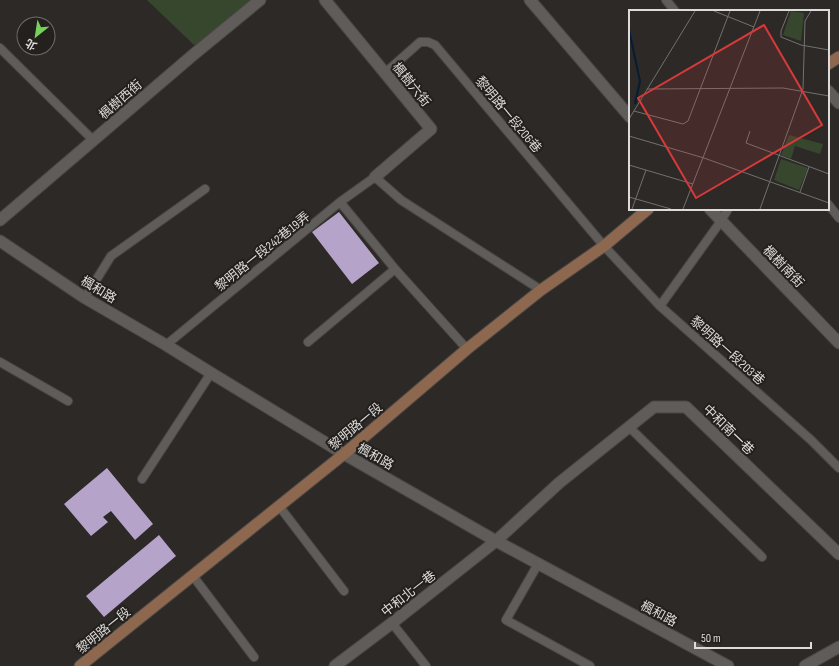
<svg xmlns="http://www.w3.org/2000/svg" width="839" height="666" viewBox="0 0 839 666" font-family="'Sofia Sans Condensed','Noto Sans TC',sans-serif">
<style>
.green{fill:#37472d}
.building{fill:#b5a3c9}
.lines{fill:none;stroke-linecap:round;stroke-linejoin:round}
.service-casing{stroke:#494745;stroke-width:10}
.minor-casing{stroke:#494745;stroke-width:13}
.secondary-casing{stroke:#494745;stroke-width:13}
.service{stroke:#605c5a;stroke-width:8}
.minor{stroke:#605c5a;stroke-width:11}
.secondary{stroke:#8e674f;stroke-width:11}
.labels{text-anchor:middle;stroke-width:4;stroke-linejoin:round;paint-order:stroke}
.street-label{font-size:13px;fill:#dedcda;stroke:#23201e}
.inset-river{fill:none;stroke:#051c35;stroke-width:2}
.inset-road{fill:none;stroke:#73716f;stroke-width:1}
.view{fill:#d73a3a;fill-opacity:0.15;stroke:#d73a3a;stroke-width:2}
.inset-edge{fill:none;stroke:#dedcda;stroke-width:2}
</style>
<rect width="100%" height="100%" fill="#2c2927"/>
<path class="green" d="M147,0H253L208,40L194,45Z"/>
<path class="building" d="M339,212L379,263L352,284L312,232Z
M107,468L153,524L135,540L111,511L103,517L108,522L91,536L64,504Z
M159,535L176,556L104,617L86,596Z"/>
<g class="lines">
<g class="service-casing">
<path id="service" d="M666,0L675,11
M0,48L93,140
M385,73L420,42H428L435,45L604,246L660,306L811,440L839,468
M340,202L395,269L467,349
M828,204L839,218
M85,298L111,256L205,189
M660,306L721,221L728,209
M308,342L395,269
M166,345L340,202L375,177L401,200L541,290
M0,362L68,401
M629,427L762,557
M142,479L211,373
M279,506L344,591
M538,564L506,620L590,666
M193,576L254,657
M392,623L426,666"/>
</g>
<g class="minor-casing">
<path id="minor" d="M325,0L431,129L375,177
M530,0L630,117
M828,91L839,103
M710,209L839,343
M0,220L193,55L260,0
M0,241L85,298L166,345L211,373L344,454L496,541L728,666
M335,666L392,623L496,541L559,483L654,407H686L839,554
M805,666L839,647"/>
</g>
<g class="secondary-casing">
<path id="secondary" d="M828,64L839,57
M80,666L344,454L467,349L541,290L604,246L648,209"/>
</g>
<use href="#service" class="service"/>
<use href="#minor" class="minor"/>
<use href="#secondary" class="secondary"/>
</g>
<g class="labels">
<g class="street-label">
<text transform="translate(412 84) rotate(51)" y="5">楓樹六街</text>
<text transform="translate(120 99) rotate(-41)" y="5">楓樹西街</text>
<text transform="translate(509 114) rotate(50)" y="5">黎明路一段206巷</text>
<text transform="translate(262 251) rotate(-39)" y="5">黎明路一段242巷19弄</text>
<text transform="translate(784 266) rotate(46)" y="5">楓樹南街</text>
<text transform="translate(99 289) rotate(31)" y="5">楓和路</text>
<text transform="translate(728 350) rotate(42)" y="5">黎明路一段203巷</text>
<text transform="translate(355 426) rotate(-40)" y="5">黎明路一段</text>
<text transform="translate(729 429) rotate(44)" y="5">中和南一巷</text>
<text transform="translate(376 456) rotate(30)" y="5">楓和路</text>
<text transform="translate(408 593) rotate(-38)" y="5">中和北一巷</text>
<text transform="translate(659 613) rotate(28)" y="5">楓和路</text>
<text transform="translate(103 630) rotate(-39)" y="5">黎明路一段</text>
</g>
</g>
<g transform="translate(629 10)">
<rect width="200" height="200" fill="#2c2927"/>
<path d="M162,1L175,3L172,31L154,25ZM160,125L194,134L191,144L166,136L162,149L152,145ZM152,149L179,158L170,180L145,170Z" fill="#37472d"/>
<path class="inset-river" d="M0,20L11,71L6,94"/>
<path class="inset-road" d="M85,1L125,17M160,1L152,21V27L172,35L200,40M18,79L154,78L200,86M5,101L54,114L59,111L101,1M0,109L66,1M121,121L117,133L200,164M0,126L75,148L200,193M0,155L64,174M171,182L180,157M0,187L42,199M3,199L17,160M54,199L131,1M131,199L174,79L176,11L182,1"/>
<path class="view" d="M135,15L193,115L67,188L9,88Z"/>
<rect width="200" height="200" class="inset-edge"/>
</g>
<g transform="translate(36 36) rotate(210)"><circle r="19" fill="#23201e" stroke="#6e6b69"/>
<path d="M0-3L7 15L0 10L-7 15Z" fill="#75d25b"/>
<text y="-6" font-size="11" font-weight="bold" text-anchor="middle" fill="#dedcda">北</text>
</g>
<path d="M695 642v6h116v-6" fill="none" stroke="#dedcda" stroke-width="2"/>
<text x="701" y="642" font-size="12" fill="#dedcda" stroke="#23201e" stroke-width="3" paint-order="stroke">50 m</text>
</svg>
